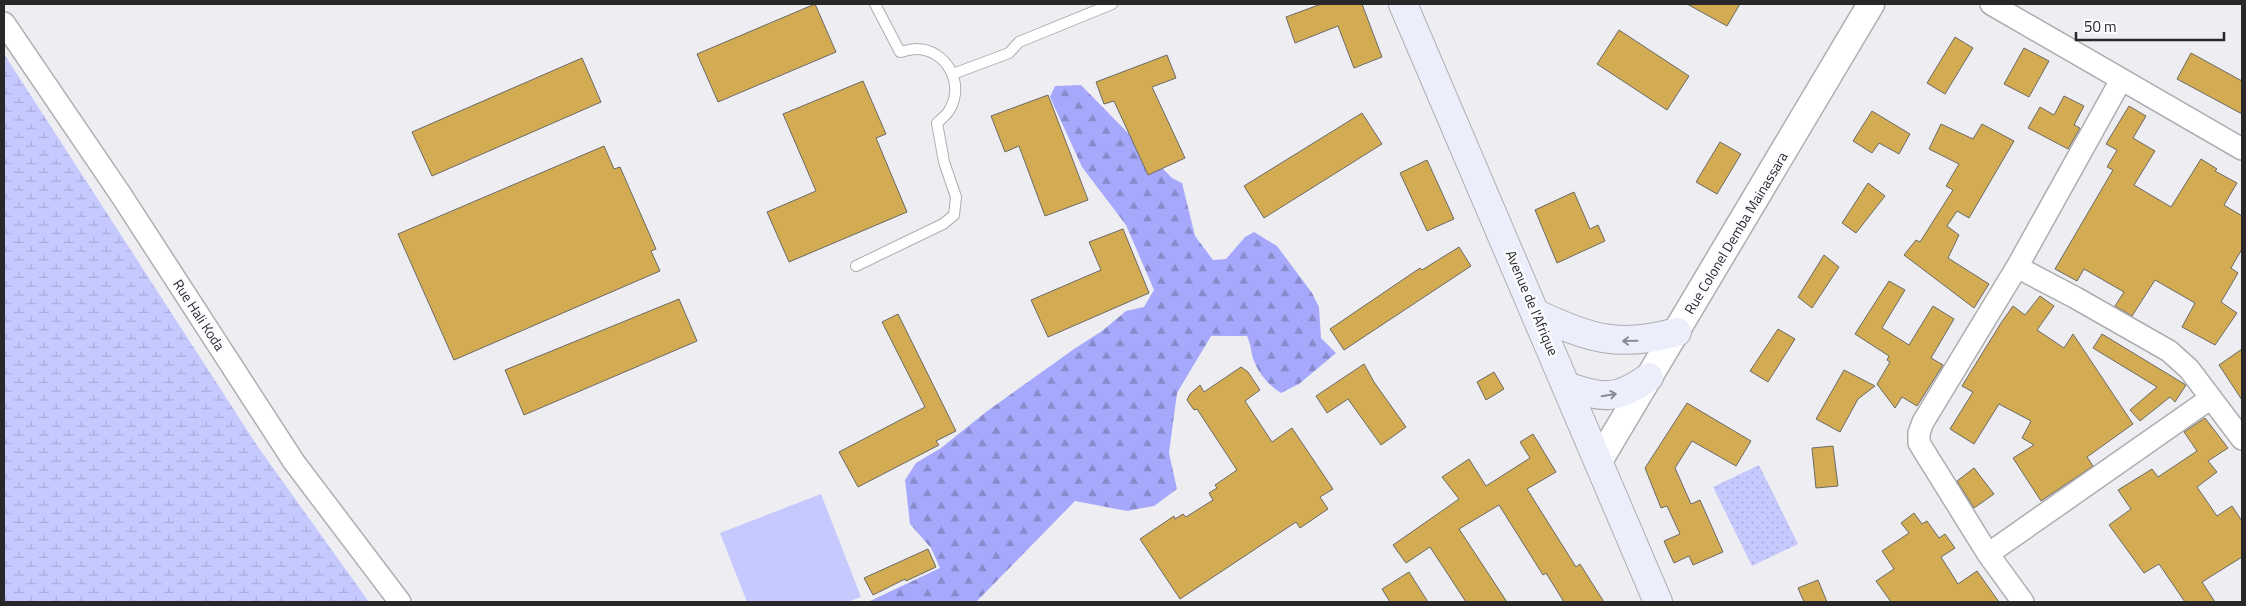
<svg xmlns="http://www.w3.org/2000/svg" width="2246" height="606" viewBox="0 0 2246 606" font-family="'Titillium Web',sans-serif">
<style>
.forest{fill:url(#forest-firs)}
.wetland{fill:url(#wetland-marsh)}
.park{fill:url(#park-dots)}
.pitch{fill:#c5c9fe}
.building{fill:#d2ab52;stroke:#6b6a67}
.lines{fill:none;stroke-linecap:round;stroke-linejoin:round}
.service-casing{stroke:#aeaeb1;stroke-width:12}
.minor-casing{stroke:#aeaeb1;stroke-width:24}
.tertiary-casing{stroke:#aeaeb1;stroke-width:29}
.secondary-casing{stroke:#aeaeb1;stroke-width:30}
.service{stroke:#fff;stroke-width:10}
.minor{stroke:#fff;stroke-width:21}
.tertiary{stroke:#fff;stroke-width:26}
.secondary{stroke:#edeefb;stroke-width:28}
.oneway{stroke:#8a8b92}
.labels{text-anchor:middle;stroke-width:5;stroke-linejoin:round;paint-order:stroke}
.street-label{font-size:14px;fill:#282829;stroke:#fbfcff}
</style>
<defs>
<pattern id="forest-firs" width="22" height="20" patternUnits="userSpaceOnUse" patternTransform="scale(1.25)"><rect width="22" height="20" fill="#a6a9fb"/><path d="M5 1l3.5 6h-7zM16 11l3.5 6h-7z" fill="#878acb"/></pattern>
<pattern id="wetland-marsh" width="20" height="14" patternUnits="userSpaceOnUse" patternTransform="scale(1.25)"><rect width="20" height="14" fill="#c5c9fe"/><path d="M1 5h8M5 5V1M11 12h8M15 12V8" fill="none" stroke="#a9adda"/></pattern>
<pattern id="park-dots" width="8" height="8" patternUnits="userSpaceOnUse" patternTransform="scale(1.25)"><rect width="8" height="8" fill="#c5c9fe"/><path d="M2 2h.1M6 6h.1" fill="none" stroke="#a9adda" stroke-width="1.8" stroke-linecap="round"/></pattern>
</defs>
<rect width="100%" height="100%" fill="#eeeef2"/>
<path class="forest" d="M1081,85L1172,178L1182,183L1195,236L1213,260L1226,259L1245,237L1254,232L1277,246L1312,293L1319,307L1321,338L1336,353L1299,384L1281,393C1267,384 1257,372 1252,355C1251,348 1250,343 1247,336H1211L1177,393L1169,453L1177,489L1154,506L1127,511L1075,501L976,602H868L940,568L931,548L910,524L905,480L916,463L941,448L986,412L1074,349L1102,331L1126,311L1144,307L1154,290L1126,225L1082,167L1050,97L1055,86Z"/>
<path class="wetland" d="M4,54L258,447L369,602H4Z"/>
<path class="park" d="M1759,465L1798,544L1752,566L1713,487Z"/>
<path class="pitch" d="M821,494L861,597L847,602H747L720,533Z"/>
<path class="building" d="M815,4L836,52L718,102L697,54Z
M1321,4H1362L1382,57L1354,68L1338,26L1295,43L1286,17Z
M1687,4H1740L1727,26Z
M1619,30L1689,76L1667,110L1597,64Z
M1955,37L1973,48L1945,94L1927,83Z
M2024,48L2049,61L2029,97L2004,84Z
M2191,53L2242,81V114L2177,79Z
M1167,55L1176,78L1152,87L1185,158L1148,175L1114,101L1104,104L1096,82Z
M582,58L601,102L432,176L412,132Z
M863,81L886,134L876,138L907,212L789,262L767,212L816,191L783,114Z
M1048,95L1088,200L1045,216L1019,146L1005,152L991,116Z
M2064,96L2084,106L2074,125L2080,128L2068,149L2028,128L2040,107L2054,115Z
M2129,106L2146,116L2133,138L2155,151L2134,185L2171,207L2201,159L2217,169L2215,171L2237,183L2224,205L2242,216V249L2231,268L2238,273L2221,302L2237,313L2215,345L2182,327L2195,303L2155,280L2132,316L2115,306L2124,292L2084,269L2077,281L2055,269L2113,170L2107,167L2117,150L2106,144Z
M1872,111L1910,134L1899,154L1879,143L1872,153L1853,141Z
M1362,113L1382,144L1264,218L1244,186Z
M1941,124L1973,139L1982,124L2014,141L1969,218L1957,211L1947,226L1959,235L1948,258L1989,284L1974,308L1904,255L1916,240L1920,242L1953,190L1946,186L1959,164L1929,149Z
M1720,142L1741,154L1717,194L1696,182Z
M604,146L614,169L620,167L656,249L651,251L660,271L454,360L398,234Z
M1427,160L1454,219L1427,231L1400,173Z
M1868,183L1885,196L1856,233L1842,223Z
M1574,192L1590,229L1598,225L1605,241L1557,263L1535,210Z
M1123,229L1149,293L1048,337L1031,300L1101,270L1089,242Z
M1459,247L1471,266L1344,350L1330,329L1420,268L1422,270Z
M1824,255L1839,267L1812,308L1798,297Z
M1889,281L1905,290L1882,328L1909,345L1933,306L1954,319L1931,358L1943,365L1917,406L1902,397L1895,408L1877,384L1890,362L1887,360L1889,356L1855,334Z
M2040,296L2054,306L2037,330L2064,348L2073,334L2133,424L2087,457L2093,466L2041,501L2013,458L2034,445L2022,438L2031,421L1999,404L1974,444L1950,429L1973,392L1962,386L2001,323L2013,306L2025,315Z
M679,299L697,341L524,415L505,370Z
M898,314L956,431L936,441L939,445L858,487L839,452L925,407L882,322Z
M1778,329L1795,339L1768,382L1750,371Z
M2102,334L2186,385L2175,402L2170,397L2140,421L2130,410L2157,387L2093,348Z
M2242,349V400L2219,365Z
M1364,364L1374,382L1406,427L1381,445L1348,399L1327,413L1316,396Z
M1241,367L1248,372L1260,390L1245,401L1272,442L1292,428L1333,489L1320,497L1328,509L1300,528L1296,522L1180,599L1140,539L1174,516L1175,519L1183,514L1186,517L1213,500L1209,493L1217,488L1215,485L1237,470L1197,409L1194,410L1187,400L1190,394L1200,385L1204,392Z
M1844,370L1875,386L1858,399L1840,432L1816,419Z
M1494,372L1504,389L1486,400L1477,382Z
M1687,403L1751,441L1736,466L1692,441L1675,468L1691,504L1700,500L1723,552L1693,565L1689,556L1674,563L1664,541L1680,534L1667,506L1661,508L1645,468Z
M2205,418L2228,448L2208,461L2217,472L2197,487L2217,516L2232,506L2242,521V557L2202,582L2215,602H2185L2159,564L2144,573L2109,525L2131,509L2118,490L2152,469L2158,477L2197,451L2184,432Z
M1533,434L1556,472L1527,489L1576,567L1580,564L1604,602H1564L1546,573L1543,575L1499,505L1459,529L1507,602H1466L1430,547L1406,563L1393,545L1459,499L1442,477L1469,459L1486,486L1530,458L1520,442Z
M1833,446L1838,486L1816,488L1812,448Z
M1974,468L1994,494L1974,508L1957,481Z
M1914,513L1922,524L1927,521L1939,538L1945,534L1955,548L1941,557L1958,584L1977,571L1999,602H1891L1876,581L1894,569L1882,551L1909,533L1901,523Z
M928,549L936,567L906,581L905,579L873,595L864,578Z
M1409,572L1428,602H1390L1382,589Z
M1818,580L1827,602H1804L1798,588Z"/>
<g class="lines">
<g class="service-casing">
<path id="service" d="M953,74L1009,53L1019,42L1112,4
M856,266L943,224L954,215L956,197L944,162L937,123C941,119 948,114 950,109C965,83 946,49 916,49C911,49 905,51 900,52L875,4"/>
</g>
<g class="minor-casing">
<path id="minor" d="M1991,4L2242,149
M4,23L121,195L294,462L400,602
M2017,267L2076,298L2169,351L2189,369L2242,439
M1988,554L2211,398
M2023,602L1988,554L1919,443V433L1923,422L2017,267L2121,80"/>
</g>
<g class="tertiary-casing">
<path id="tertiary" d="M1599,461L1871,4"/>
</g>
<g class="secondary-casing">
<path id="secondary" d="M1403,4L1658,602
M1537,314C1590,339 1619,348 1677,332
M1567,386C1602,399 1618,400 1649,377"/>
</g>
<use href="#service" class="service"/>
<use href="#minor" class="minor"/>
<use href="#tertiary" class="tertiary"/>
<use href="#secondary" class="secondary"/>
</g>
<defs><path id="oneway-shaft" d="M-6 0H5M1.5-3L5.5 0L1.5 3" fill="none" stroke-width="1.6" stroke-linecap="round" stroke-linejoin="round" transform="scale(1.25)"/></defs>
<g class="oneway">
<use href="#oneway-shaft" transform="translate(1630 341) rotate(179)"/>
<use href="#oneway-shaft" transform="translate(1609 395) rotate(-10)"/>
</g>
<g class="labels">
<g class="street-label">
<text transform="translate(1736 233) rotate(-59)" y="5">Rue Colonel Demba Mainassara</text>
<text transform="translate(1532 303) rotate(67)" y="5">Avenue de l'Afrique</text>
<text transform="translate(199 315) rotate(57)" y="5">Rue Hali Koda</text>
</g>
</g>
<rect width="2246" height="606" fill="none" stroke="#282829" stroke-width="10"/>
<path d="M2076 32v8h148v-8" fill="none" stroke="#282829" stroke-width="2.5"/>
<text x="2084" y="32" font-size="15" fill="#282829" stroke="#fbfcff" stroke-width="4" paint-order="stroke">50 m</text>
</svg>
